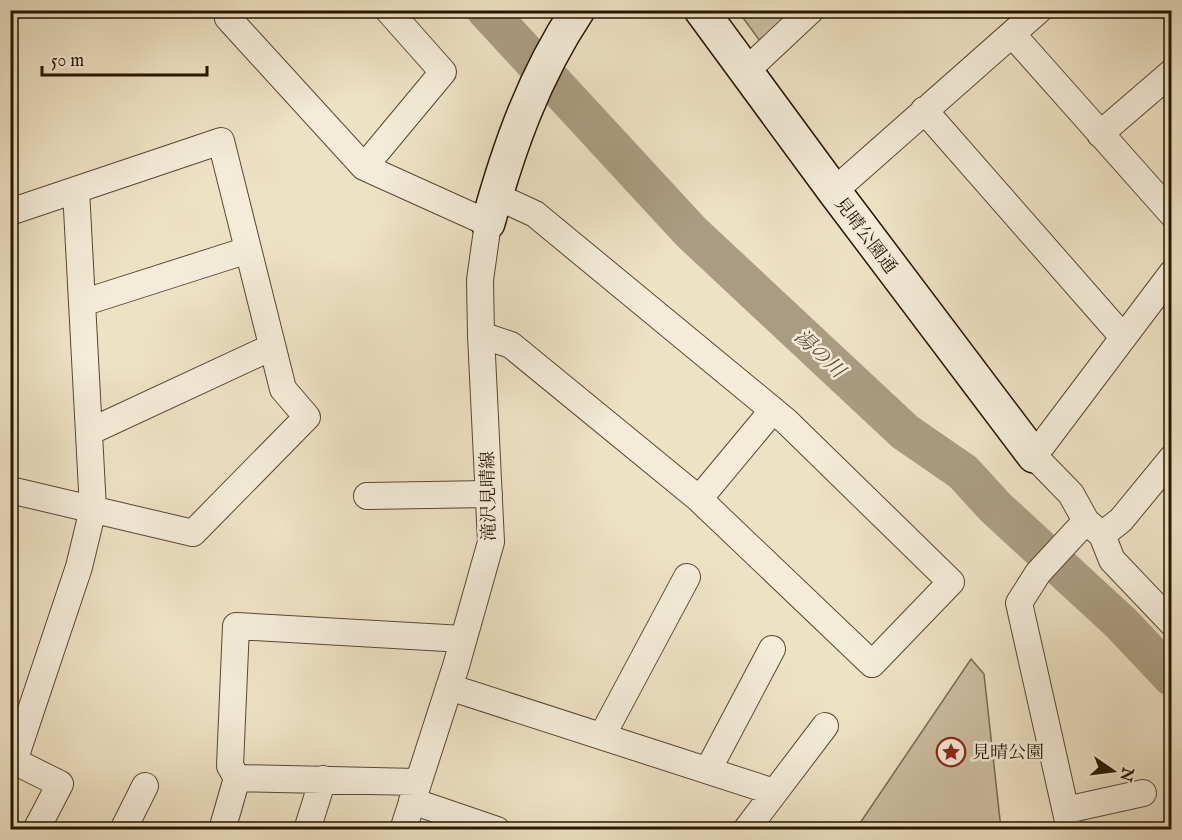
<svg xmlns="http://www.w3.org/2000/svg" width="1182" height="840" viewBox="0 0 1182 840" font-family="'IM FELL English','Noto Serif JP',serif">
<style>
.green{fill:#ccbfa4;stroke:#786a52;stroke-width:1.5}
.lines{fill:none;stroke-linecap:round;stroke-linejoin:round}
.river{stroke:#aa9c82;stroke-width:39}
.street-casing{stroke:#574831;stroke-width:28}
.secondary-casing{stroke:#251500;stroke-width:36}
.street{stroke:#f4ecd9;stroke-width:26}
.secondary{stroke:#f4ecd9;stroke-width:33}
.labels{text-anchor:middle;stroke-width:5;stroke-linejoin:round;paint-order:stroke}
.street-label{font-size:18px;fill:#251500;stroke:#f4ecd9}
.poi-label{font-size:18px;fill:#251500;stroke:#f4ecd9;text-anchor:start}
.water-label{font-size:20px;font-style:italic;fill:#5a4b34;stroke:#f4ecd9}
</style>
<rect width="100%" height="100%" fill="#eee2c5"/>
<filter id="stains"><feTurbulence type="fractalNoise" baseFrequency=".00333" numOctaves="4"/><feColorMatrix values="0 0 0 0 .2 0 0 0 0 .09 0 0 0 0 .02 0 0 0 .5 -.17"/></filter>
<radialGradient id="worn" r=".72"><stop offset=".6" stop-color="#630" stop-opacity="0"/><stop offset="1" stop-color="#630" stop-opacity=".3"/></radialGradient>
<path class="green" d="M738,11H793L760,41Z
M971,659L984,674L1001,829H856Z"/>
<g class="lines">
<path class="river" d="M486,10L691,232L905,432L963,472L995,507L1121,623L1172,677"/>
<g class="street-casing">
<path id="street" d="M230,10L228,18L364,167L488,223L480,280L481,335L491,542L456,666L403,830
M1012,34L1172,214
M747,70L811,10
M924,110L1123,337
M1100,134L1172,72
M364,167L443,72L388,10
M834,191L1039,10
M10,212L221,141L283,389L307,417L193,533L10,490
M1172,273L1034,456L1071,494L1086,521L1102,535L1112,560L1172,623
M82,303L248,250
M481,335L511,345L699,499L872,664L951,582L786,421L535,214L496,196
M89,432L272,347
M367,496L489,494
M699,499L773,410
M1102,535L1121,520L1172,458
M449,687L774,792
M602,736L687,577
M708,770L772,649
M237,778L417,782
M412,801L497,830
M1066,810L1143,793
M36,830L60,784L14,761L79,567L93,509L76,190
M123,830L145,786
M222,830L237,778L230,766L236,626L463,639
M307,830L323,779
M746,830L825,726
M1070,830L1019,603L1038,573L1086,521"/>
</g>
<g class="secondary-casing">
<path id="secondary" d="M701,10L834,191L1034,456
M488,223C509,147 534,76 578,10"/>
</g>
<use href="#street" class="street"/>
<use href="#secondary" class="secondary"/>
</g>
<defs>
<g id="sight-ring" transform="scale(1.5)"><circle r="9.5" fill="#f4ecd9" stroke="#8f2418" stroke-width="1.5"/><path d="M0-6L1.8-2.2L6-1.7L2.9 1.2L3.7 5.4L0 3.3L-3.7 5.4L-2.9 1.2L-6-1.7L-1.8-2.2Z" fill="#8f2418"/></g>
</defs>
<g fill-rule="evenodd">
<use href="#sight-ring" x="951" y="752"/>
</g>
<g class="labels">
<g class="street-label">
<text transform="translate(866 235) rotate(53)" y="6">見晴公園通</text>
<text transform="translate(488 496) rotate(-91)" y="6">滝沢見晴線</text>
</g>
<g class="poi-label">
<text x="972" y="758">見晴公園</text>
</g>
<g class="water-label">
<text transform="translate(820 353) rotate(43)" y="7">湯の川</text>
</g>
</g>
<rect width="1182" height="840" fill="none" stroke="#eee2c5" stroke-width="36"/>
<rect x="12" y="12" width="1158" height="816" fill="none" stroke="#251500" stroke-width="3"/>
<rect x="18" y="18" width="1146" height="804" fill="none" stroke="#251500" stroke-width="1.5"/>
<g transform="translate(1113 771) rotate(104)" stroke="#f4ecd9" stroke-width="4.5" paint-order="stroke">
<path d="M0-4.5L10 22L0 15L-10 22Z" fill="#251500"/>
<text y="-9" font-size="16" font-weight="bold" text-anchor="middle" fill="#251500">N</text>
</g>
<path d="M42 66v9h165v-9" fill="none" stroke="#251500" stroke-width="3"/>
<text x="51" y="66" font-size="18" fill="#251500" stroke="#f4ecd9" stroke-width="4.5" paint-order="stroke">50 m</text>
<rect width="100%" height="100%" filter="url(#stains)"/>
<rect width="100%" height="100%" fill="url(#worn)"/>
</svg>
